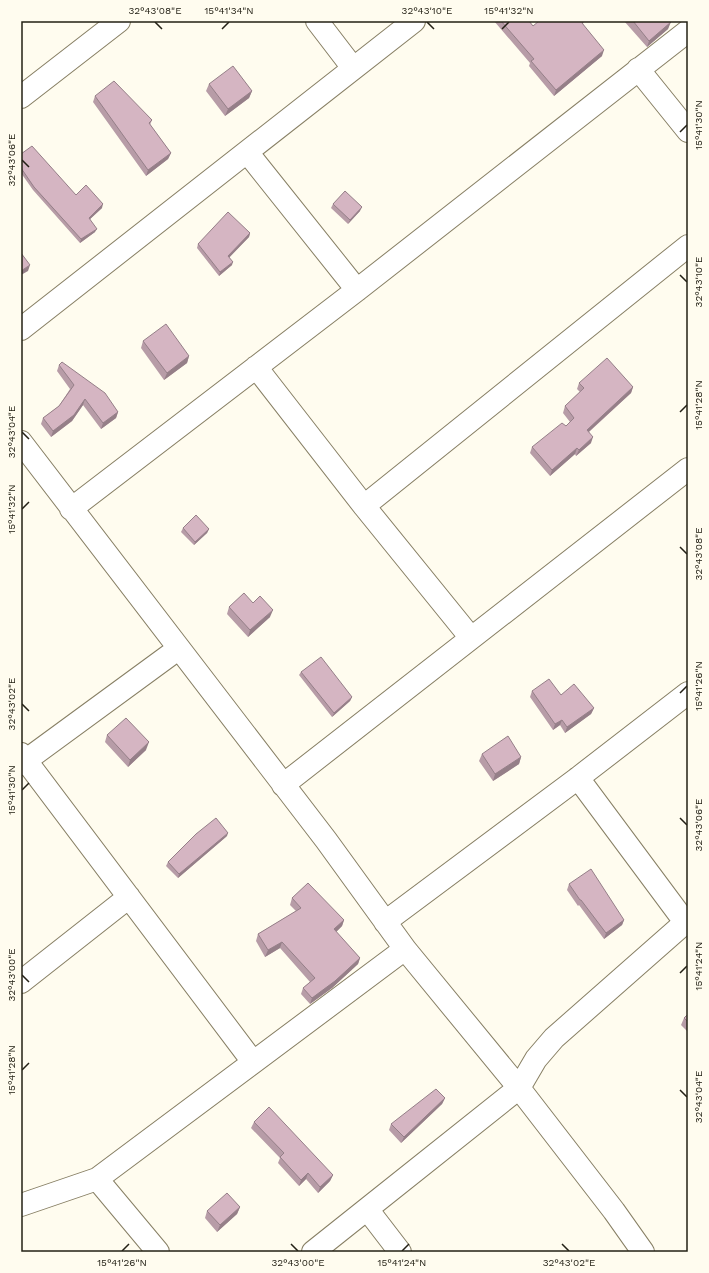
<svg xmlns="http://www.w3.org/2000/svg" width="709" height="1273" viewBox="0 0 709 1273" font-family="'Work Sans',sans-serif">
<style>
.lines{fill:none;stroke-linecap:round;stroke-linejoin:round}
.minor-casing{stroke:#877f64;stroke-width:24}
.minor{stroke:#fff;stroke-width:22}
.wall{fill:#b79ca7}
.shaded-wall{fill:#957f88}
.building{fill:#d5b5c2;stroke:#957f88}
.ticks{fill:none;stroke:#232015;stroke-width:1.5}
.neatline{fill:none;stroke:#232015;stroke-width:1.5}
.ticks-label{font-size:10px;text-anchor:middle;fill:#232015}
</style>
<rect width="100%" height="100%" fill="#fffcef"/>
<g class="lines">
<g class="minor-casing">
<path id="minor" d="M317,21L353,68
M638,69L688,131
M21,97L119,21
M247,152L357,290
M21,329L414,21
M256,367L364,506L471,638
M21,442L326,840L405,949L519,1088L614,1211L643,1252
M364,506L688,246
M71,509L357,290L688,31
M21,754L253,1062
M21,764L178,649
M578,778L685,922
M283,785L688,469
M385,922L578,778L688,693
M21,982L129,897
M97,1179L158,1252
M21,1205L97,1179L405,949
M367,1209L400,1252
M313,1252L519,1088L536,1059L554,1038L688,920"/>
</g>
<use href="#minor" class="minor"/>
</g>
<path class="wall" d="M494,21H529L533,26L584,21L583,24L602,56L554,96L529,66L530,63Z
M624,21H670L668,29L647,47Z
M209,84L252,91L249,98L225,116L206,91Z
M95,96L152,120L150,125L171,153L168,159L146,176L93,102Z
M21,154L76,195L102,208L90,219L95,232L80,243L33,190L21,173Z
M333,204L360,211L348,224L331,208Z
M250,233L249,237L229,257L232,265L219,276L197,248L198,244Z
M143,341L189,356L187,363L164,380L141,348Z
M59,365L118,412L116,418L101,429L83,405L72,421L51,437L41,424L43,418L59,406L70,389L57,371Z
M579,383L633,387L631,393L589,432L591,443L576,456L575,454L550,476L530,453L532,447L566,426L570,422L563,413L565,406L580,392L577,389Z
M183,528L209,529L207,533L194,545L181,532Z
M229,607L270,617L248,637L227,614Z
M301,672L352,697L350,701L332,717L299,675Z
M532,691L561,695L594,708L591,714L565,733L560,725L553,730L530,697Z
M107,735L146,750L128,767L105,742Z
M482,754L521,757L519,764L493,781L479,761Z
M227,836L178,878L166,866L168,862Z
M569,884L624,920L622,925L604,939L579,905L578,906L567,890Z
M292,898L344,920L342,926L336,932L360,958L358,964L332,988L310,1004L301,994L303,988L310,982L280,948L265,957L256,941L258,934L296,911L290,905Z
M688,1014V1032L681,1025L684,1018Z
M445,1098L442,1104L401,1143L389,1130L391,1124Z
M254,1122L333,1175L330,1181L318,1193L306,1179L299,1186L278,1163L280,1158L251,1128Z
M240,1207L237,1214L217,1232L205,1218L207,1211Z"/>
<path class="shaded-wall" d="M671,22L668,29L647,47L649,41Z
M604,50L602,56L554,96L556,90Z
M252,91L249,98L225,116L228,109Z
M171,153L168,159L146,176L148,170Z
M103,204L102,208L88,221L89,218Z
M362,207L360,211L348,224L350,220Z
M97,229L95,232L80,243L81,239Z
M250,233L249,237L227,260L228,256Z
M233,262L232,265L219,276L220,272Z
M30,265L28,271L21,275V271Z
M189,356L187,363L164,380L167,373Z
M633,387L631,393L584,436L587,430Z
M85,399L83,405L72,421L51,437L53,431Z
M118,412L116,418L101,429L103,423Z
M593,437L591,443L576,456L579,450Z
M577,448L575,454L550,476L552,470Z
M209,529L207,533L194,545L195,542Z
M273,610L270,617L248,637L250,630Z
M352,697L350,701L332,717L334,713Z
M594,708L591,714L565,733L567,727Z
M562,720L560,725L553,730L555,724Z
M149,742L146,750L128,767L130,760Z
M521,757L519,764L493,781L495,774Z
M228,833L227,836L178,878L179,874Z
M344,920L342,926L332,936L334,929Z
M624,920L622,925L604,939L606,933Z
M282,942L280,948L265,957L268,950Z
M360,958L358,964L332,988L310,1004L312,998Z
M445,1098L442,1104L401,1143L404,1137Z
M308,1173L306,1179L299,1186L301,1180Z
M333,1175L330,1181L318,1193L320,1187Z
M240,1207L237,1214L217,1232L220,1225Z"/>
<path class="building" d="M501,21H529L533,26L539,21H583L582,23L604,50L556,90L531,61L534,59Z
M633,21H670L671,22L649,41Z
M233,66L252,91L228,109L209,84Z
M114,81L152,120L149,123L171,153L148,170L95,96Z
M32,146L76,195L86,185L103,204L89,218L97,229L81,239L34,187L21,168V154Z
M345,191L362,207L350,220L333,204Z
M228,212L250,233L228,256L233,262L220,272L198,244Z
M21,253L30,265L21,271Z
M166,324L189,356L167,373L143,341Z
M607,358L633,387L587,430L593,437L579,450L577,448L552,470L532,447L562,423L566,426L574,418L565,406L584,388L579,383Z
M62,362L105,393L118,412L103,423L85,399L74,415L53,431L43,418L59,406L74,385L59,365Z
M196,515L209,529L195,542L183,528Z
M244,593L253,603L260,596L273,610L250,630L229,607Z
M321,657L352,697L334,713L301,672Z
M549,679L561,695L574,684L594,708L567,727L562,720L555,724L532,691Z
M126,718L149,742L130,760L107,735Z
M508,736L521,757L495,774L482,754Z
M216,818L228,833L179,874L168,862L196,834Z
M591,869L624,920L606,933L581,900H580L569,884Z
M308,883L344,920L334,929L360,958L335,981L312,998L303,988L315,978L282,942L268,950L258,934L301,908L292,898Z
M688,1014V1022L684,1018Z
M436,1089L445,1098L404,1137L391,1124Z
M269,1107L333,1175L320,1187L308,1173L301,1180L280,1157L284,1153L254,1122Z
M227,1193L240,1207L220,1225L207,1211Z"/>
<path class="ticks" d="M155,22L162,29M427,22L434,29M222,29L229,22M502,29L509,22M680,132L687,125M22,160L29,167M680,275L687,282M680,412L687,405M22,432L29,439M22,509L29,502M680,547L687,554M680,693L687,686M22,704L29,711M22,790L29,783M680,818L687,825M680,973L687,966M22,975L29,982M22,1070L29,1063M680,1090L687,1097M291,1244L298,1251M562,1244L569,1251M122,1251L129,1244M402,1251L409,1244"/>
<rect width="709" height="1273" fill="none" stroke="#fffcef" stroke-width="44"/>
<rect x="22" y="22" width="665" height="1229" class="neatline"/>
<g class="ticks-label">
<text x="155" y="14">32°43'08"E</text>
<text x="229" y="14">15°41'34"N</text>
<text x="427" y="14">32°43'10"E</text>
<text x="509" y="14">15°41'32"N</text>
<text transform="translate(698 125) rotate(-90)" y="4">15°41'30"N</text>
<text transform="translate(11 160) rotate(-90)" y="4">32°43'06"E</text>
<text transform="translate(698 282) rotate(-90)" y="4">32°43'10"E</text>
<text transform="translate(698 405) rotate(-90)" y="4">15°41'28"N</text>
<text transform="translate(11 432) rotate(-90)" y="4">32°43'04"E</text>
<text transform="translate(11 509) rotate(-90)" y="4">15°41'32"N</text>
<text transform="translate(698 554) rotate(-90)" y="4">32°43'08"E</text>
<text transform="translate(698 686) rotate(-90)" y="4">15°41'26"N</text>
<text transform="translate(11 704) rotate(-90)" y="4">32°43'02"E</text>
<text transform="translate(11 790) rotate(-90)" y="4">15°41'30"N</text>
<text transform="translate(698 825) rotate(-90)" y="4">32°43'06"E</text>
<text transform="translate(698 966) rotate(-90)" y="4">15°41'24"N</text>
<text transform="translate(11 975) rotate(-90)" y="4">32°43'00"E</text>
<text transform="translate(11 1070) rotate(-90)" y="4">15°41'28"N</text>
<text transform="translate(698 1097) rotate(-90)" y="4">32°43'04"E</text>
<text x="122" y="1266">15°41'26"N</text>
<text x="298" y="1266">32°43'00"E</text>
<text x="402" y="1266">15°41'24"N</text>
<text x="569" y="1266">32°43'02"E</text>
</g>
</svg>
